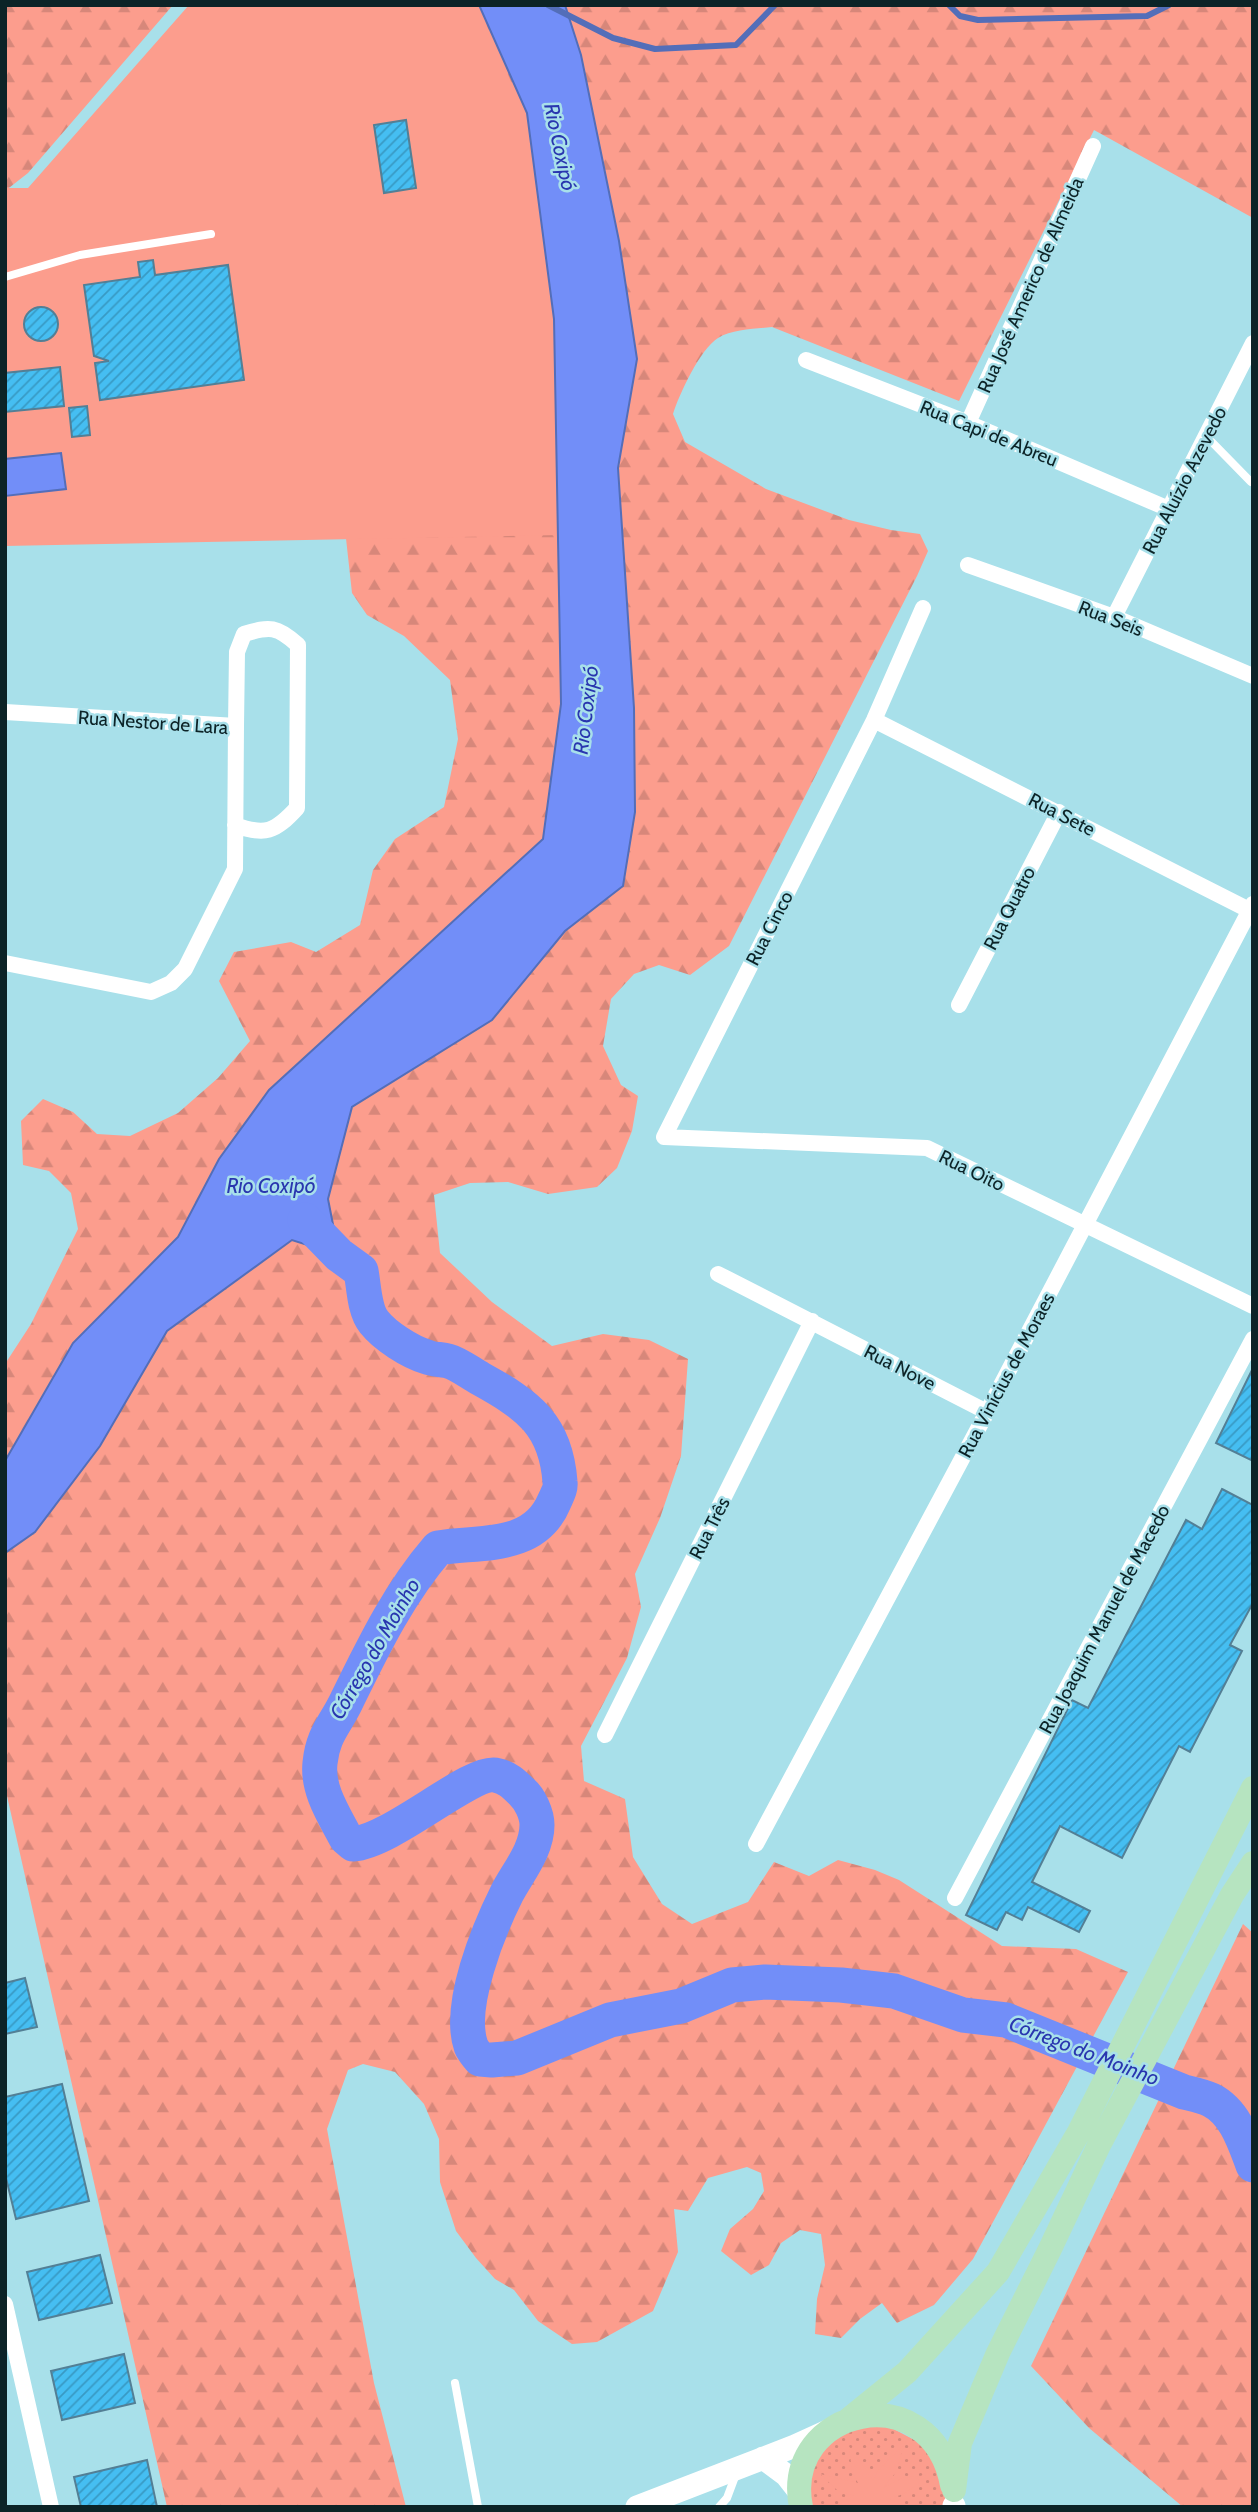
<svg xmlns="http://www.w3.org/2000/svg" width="1258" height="2512" viewBox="0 0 1258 2512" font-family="Cabin,sans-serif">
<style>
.grass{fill:url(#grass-dots)}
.forest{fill:url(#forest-firs)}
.green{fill:#fc9d8d}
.water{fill:#728ef8;stroke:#536eb9;stroke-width:2}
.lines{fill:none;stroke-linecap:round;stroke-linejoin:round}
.stream{stroke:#536eb9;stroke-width:6}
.river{stroke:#728ef8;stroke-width:35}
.building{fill:url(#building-hatch);stroke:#537f95;stroke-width:2}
.lane{stroke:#fff;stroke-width:8}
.street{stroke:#fff;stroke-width:16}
.secondary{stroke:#fff;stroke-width:23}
.primary{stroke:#b6e4c0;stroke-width:24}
.labels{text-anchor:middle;stroke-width:5;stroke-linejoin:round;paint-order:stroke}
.street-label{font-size:19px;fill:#0c2327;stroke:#a8e0ea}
.water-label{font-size:21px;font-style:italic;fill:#2936af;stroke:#a8e0ea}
</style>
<defs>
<pattern id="grass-dots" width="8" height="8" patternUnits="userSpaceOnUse" patternTransform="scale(1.75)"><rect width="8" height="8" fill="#fc9d8d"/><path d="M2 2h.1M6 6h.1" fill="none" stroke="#d7877a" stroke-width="1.8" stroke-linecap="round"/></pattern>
<pattern id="forest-firs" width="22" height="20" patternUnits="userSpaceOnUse" patternTransform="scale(1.75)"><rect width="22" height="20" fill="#fc9d8d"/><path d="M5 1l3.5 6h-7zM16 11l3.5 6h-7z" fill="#d7877a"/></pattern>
<pattern id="building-hatch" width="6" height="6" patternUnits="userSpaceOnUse" patternTransform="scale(1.75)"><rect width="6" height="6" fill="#45bef2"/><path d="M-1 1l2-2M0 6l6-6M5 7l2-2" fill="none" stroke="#389ac4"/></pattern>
</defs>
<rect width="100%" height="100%" fill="#a8e0ea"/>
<path class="grass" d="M886,2425L926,2446L946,2488L945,2507H808C809,2495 808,2478 812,2467C824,2435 855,2426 886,2425Z"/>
<path class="forest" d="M5,5H173L28,173L5,191Z
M365,5H479L527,112L559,535L561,704L543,839L269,1090L219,1159L178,1237L73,1343L5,1461V1364L31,1324L78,1229L71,1193L49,1171L23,1165L21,1121L43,1099L73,1112L97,1134L130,1136L178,1113L218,1078L250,1041L219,981L234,952L291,942L316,952L360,925L373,870L395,839L444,807L458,739L450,680L404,636L367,615L352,593L342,502Z
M565,5H1253V218L1094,130L959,401L772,327C756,329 733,329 718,338C700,349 679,395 673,414L685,442L766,489L849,520L891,530L920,534L928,551L917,576L729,946L690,975L659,965L634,974L611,999L603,1046L621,1085L638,1096L632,1131L617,1168L597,1187L548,1194L508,1182L470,1183L434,1195L440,1253L492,1302L552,1346L603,1334L649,1340L688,1359L681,1456L660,1518L635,1574L641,1607L627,1658L581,1746L584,1781L625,1799L633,1857L662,1904L692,1924L748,1902L774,1862L809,1876L838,1860L875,1870L899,1880L1002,1946L1076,1949L1128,1972L973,2259L934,2305L897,2323L882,2303L860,2319L841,2338L815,2334L817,2299L825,2265L821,2234L800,2230L781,2243L769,2265L751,2275L721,2251L730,2229L753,2209L764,2191L761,2173L747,2167L708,2178L688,2211L674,2209L678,2252L653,2311L597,2342L572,2344L538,2321L514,2290L495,2279L476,2258L456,2231L440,2182L439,2139L424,2104L395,2072L363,2064L348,2070L327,2129L374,2383L406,2507H167L5,1787V1553L35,1532L100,1446L167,1331L292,1240L338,1255L328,1199L352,1107L492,1020L565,931L623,886L634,708L618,468L637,359L581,55Z
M1243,1924L1253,1933V2507H1183L1089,2428L1031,2366Z"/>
<path class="green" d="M189,5H478L528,121L554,319L559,535L5,546V188H28Z
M849,2446L873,2480L879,2469L903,2446L897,2471L883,2488L902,2478L927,2475C915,2487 902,2499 886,2497L908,2507H834L854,2496L838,2491L820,2474L858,2483L852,2472Z"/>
<path class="water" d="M479,5H565L581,55L619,241L637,359L618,468L634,708L635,812L623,886L565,931L492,1020L352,1107L328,1199L339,1255L292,1240L167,1331L100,1446L35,1532L5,1553V1461L73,1343L178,1237L219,1159L269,1090L543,839L561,704L554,319L527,113Z
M61,453L66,489L5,496V459Z"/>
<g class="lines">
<path class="stream" d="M548,5L613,38L655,49L736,45L775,5
M949,5L960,16L978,20L1147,16L1169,5"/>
<path class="river" d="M305,1220L339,1255L361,1271C364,1286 364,1310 374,1322C385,1336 410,1352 427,1357C434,1360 441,1359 448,1361C459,1364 470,1373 481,1379C528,1405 556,1425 560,1482C561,1489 557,1495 554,1502C534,1550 480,1541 438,1548C399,1593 373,1647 347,1700C336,1724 323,1733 320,1763C317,1790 334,1815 346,1838L353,1844C392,1841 470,1771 495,1775C507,1777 514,1784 522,1792C530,1799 537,1814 537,1825C537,1850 518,1872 507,1893C489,1929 457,2006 471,2046C473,2051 477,2055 480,2059L492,2060L517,2058L610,2020L681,2006L732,1985L765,1982L841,1985L894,1991L963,2015L1006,2020L1184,2092C1192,2094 1203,2096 1211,2100C1235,2112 1244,2141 1253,2165"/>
</g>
<path class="building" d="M406,120L416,188L384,193L374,125Z
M153,260L155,275L228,265L244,380L100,400L95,363L109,361L94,356L84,285L140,277L138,262Z
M24 324a17 17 0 1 1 34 0a17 17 0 1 1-34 0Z
M60,367L64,406L5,412V373Z
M87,406L90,435L72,437L69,408Z
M1253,1368V1461L1216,1443Z
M1222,1489L1253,1505V1603L1230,1645L1242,1651L1190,1752L1179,1746L1122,1858L1060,1826L1032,1882L1090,1911L1079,1932L1028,1907L1022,1920L1006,1912L997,1930L966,1915L1072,1700L1088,1708L1186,1520L1202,1529Z
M25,1978L37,2027L5,2034V1983Z
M62,2084L89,2201L16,2219L5,2174V2097Z
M100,2255L112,2303L39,2320L27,2272Z
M124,2354L135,2403L62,2420L51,2371Z
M147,2460L157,2507H81L74,2477Z"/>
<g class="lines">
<path class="lane" d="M5,277L80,255L211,234
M1206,436L1251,482
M455,2383L478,2507
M719,2507L727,2498L736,2474"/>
<path class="street" d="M806,360L968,423L1169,509
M968,423L1093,146
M968,565L1114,617L1253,676
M923,608L874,720L664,1137L927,1148L1253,1306
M1114,617L1253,343
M5,712L236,726L235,869L185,969L171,983L151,992L5,963
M874,720L1249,910
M235,825C265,836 275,832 297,808L298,645C277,626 270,626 244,634L237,652L236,726
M959,1005L1059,812
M718,1274L987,1412
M605,1735L812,1321
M756,1844L987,1412L1253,904
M955,1898L1253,1339
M5,2304L51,2507"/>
<path class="secondary" d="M763,2458L786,2475L797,2489
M954,2506V2507
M637,2507L795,2446L828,2431"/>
<path class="primary" d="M849,2419L907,2372L998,2272L1079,2132L1253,1788
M954,2490L960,2443L998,2353L1050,2249L1100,2143L1232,1895L1253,1863
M801,2507C781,2408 931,2373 952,2485"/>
</g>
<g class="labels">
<g class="street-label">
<text transform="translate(1030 285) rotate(-66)" y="7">Rua José Americo de Almeida</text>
<text transform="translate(989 433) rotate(22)" y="7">Rua Capi de Abreu</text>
<text transform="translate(1184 480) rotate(-63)" y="7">Rua Aluízio Azevedo</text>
<text transform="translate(1111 618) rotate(21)" y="7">Rua Seis</text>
<text transform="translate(153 722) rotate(4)" y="7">Rua Nestor de Lara</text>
<text transform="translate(1062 814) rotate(27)" y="7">Rua Sete</text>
<text transform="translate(1009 908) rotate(-63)" y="7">Rua Quatro</text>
<text transform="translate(769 928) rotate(-63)" y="7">Rua Cinco</text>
<text transform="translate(972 1170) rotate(26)" y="7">Rua Oito</text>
<text transform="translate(900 1367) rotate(27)" y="7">Rua Nove</text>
<text transform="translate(1006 1375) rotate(-62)" y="7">Rua Vinícius de Moraes</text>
<text transform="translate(709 1528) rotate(-63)" y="7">Rua Três</text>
<text transform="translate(1104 1619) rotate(-62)" y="7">Rua Joaquim Manuel de Macedo</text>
</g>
<g class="water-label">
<text transform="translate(560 147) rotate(78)" y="7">Rio Coxipó</text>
<text transform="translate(586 710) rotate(-83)" y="7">Rio Coxipó</text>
<text x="271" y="1193">Rio Coxipó</text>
<text transform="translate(375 1649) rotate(-60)" y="7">Córrego do Moinho</text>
<text transform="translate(1084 2051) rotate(21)" y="7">Córrego do Moinho</text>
</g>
</g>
<rect width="1258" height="2512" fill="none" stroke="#0c2327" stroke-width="14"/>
</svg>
